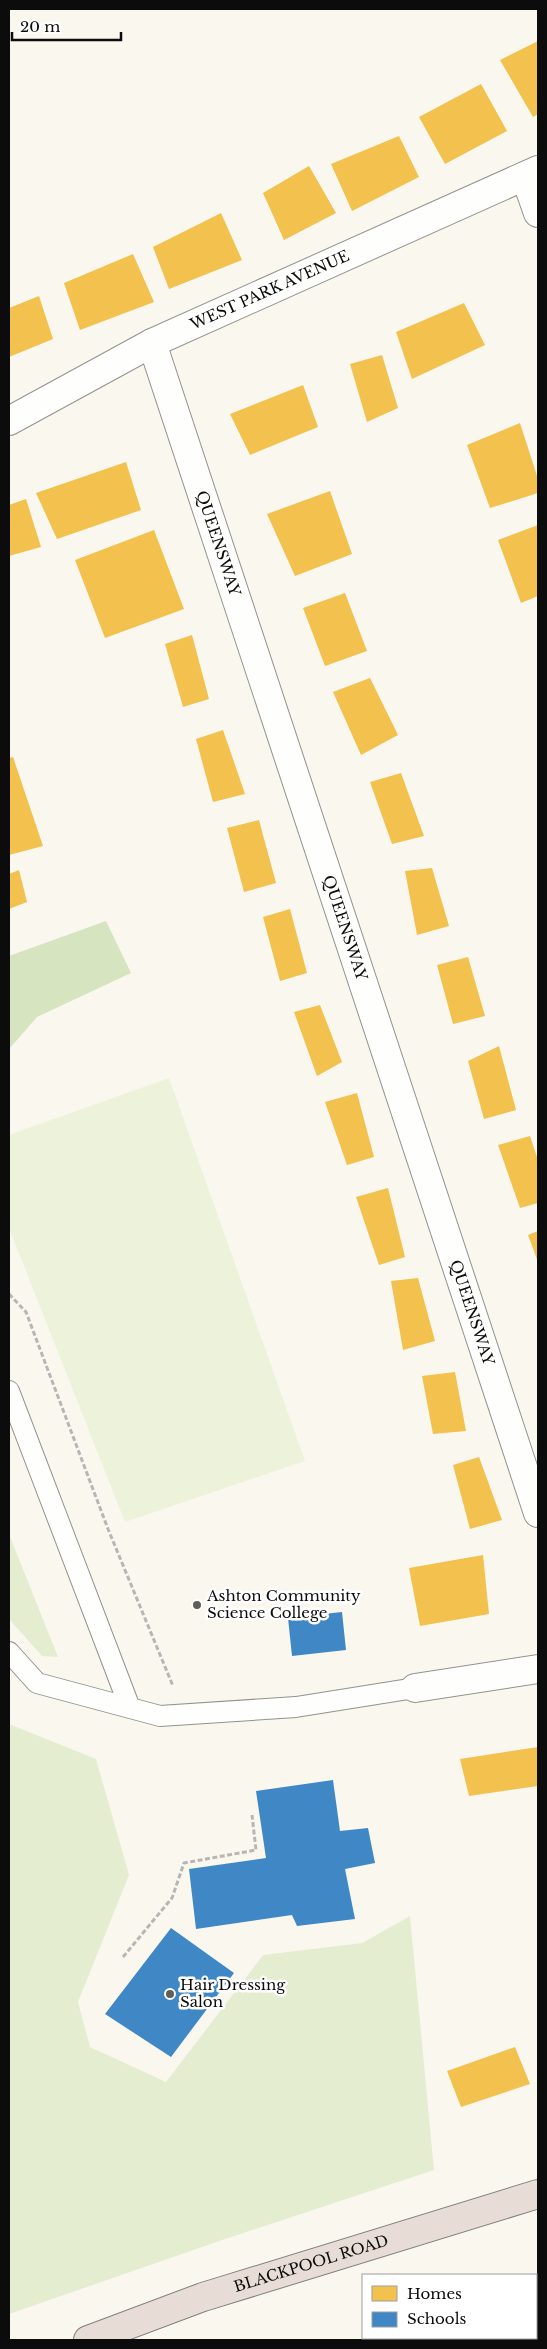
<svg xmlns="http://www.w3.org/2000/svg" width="547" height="2349" viewBox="0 0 547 2349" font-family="'Libre Baskerville',serif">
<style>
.green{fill:#e5edd1}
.forest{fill:#d6e4bf}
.pitch{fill:#edf2da}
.homes{fill:#f2c14e}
.schools{fill:#3f88c5}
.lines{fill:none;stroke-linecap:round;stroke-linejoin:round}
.lane-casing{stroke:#93928e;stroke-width:22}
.street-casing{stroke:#93928e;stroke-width:30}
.highway-casing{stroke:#807f7c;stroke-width:30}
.path{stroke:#b7b6b5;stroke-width:3;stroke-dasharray:5 2.5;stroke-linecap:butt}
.lane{stroke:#fefefd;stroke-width:20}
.street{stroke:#fefefd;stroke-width:28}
.highway{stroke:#e7ddd6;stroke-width:28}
.poi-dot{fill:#5f5e5b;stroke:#fff;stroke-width:2}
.labels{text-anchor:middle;stroke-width:5;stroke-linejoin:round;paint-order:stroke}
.street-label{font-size:15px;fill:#0c0c0c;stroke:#fff}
.poi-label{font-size:15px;fill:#0c0c0c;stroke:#fff;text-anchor:start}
</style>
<rect width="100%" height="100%" fill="#faf7ef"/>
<path class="green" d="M9,1534L58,1657L42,1656L9,1619Z
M9,1724L96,1759L129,1875L78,2002L90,2047L166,2082L263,1955L362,1943L410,1916L434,2170L228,2238L9,2314Z"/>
<path class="forest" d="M106,921L131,973L37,1017L9,1049V956Z"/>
<path class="pitch" d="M169,1078L305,1461L125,1522L9,1228V1135Z"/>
<path class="homes" d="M538,41V114L533,117L500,60Z
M481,84L507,131L445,164L419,117Z
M399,136L419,177L352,211L331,164Z
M309,166L336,213L284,240L263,193Z
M221,213L242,260L169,289L153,247Z
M133,254L154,302L80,330L64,283Z
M39,296L53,339L9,357V308Z
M464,303L485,345L412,379L396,332Z
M382,355L398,408L367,422L350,364Z
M303,385L318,427L250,455L230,414Z
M520,423L538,479V493L490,508L467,445Z
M126,462L141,510L57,539L36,493Z
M330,491L352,554L295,576L267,514Z
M26,499L41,547L9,556V505Z
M538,525V596L521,603L498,540Z
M154,530L184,609L105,638L75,560Z
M345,593L367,651L325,666L303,608Z
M192,635L209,699L183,707L165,644Z
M370,678L398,735L361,755L333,692Z
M223,730L245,794L213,802L196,739Z
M13,757L43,846L9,855V758Z
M401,773L424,836L392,844L370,782Z
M259,820L276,883L244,892L227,828Z
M432,868L449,926L417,935L405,871Z
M19,870L27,902L9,909V874Z
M290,909L307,973L280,981L263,917Z
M468,957L485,1016L453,1024L437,965Z
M320,1005L342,1062L317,1076L294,1012Z
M499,1046L516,1110L484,1119L468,1061Z
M357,1093L374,1157L347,1165L325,1102Z
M530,1136L538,1160V1203L520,1208L498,1145Z
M388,1188L405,1257L379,1265L356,1197Z
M538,1231V1262L528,1235Z
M418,1278L435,1341L403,1350L391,1281Z
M455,1372L466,1431L433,1434L422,1376Z
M479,1457L502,1520L470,1529L453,1465Z
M483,1555L489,1614L420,1626L409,1568Z
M538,1747V1786L469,1796L460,1759Z
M515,2047L530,2084L461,2107L447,2071Z
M536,2322H538V2340H522V2338H536Z"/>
<path class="schools" d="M342,1612L346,1650L292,1656L288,1618Z
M333,1780L340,1831L368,1828L375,1863L345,1869L355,1919L297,1926L292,1915L196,1929L189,1869L266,1858L256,1791Z
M171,1928L234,1973L171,2057L105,2014Z"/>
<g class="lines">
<g class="lane-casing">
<path id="lane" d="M9,1391L130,1708
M9,1652L37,1683L160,1716L296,1707L415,1688"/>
</g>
<g class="street-casing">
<g id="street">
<path d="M525,176L538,213"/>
<path id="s1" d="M152,343L538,1513"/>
<path id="s2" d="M9,421L152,343L538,170"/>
<path d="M415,1688L538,1669"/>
</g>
</g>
<g class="highway-casing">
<g id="highway">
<path id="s3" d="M88,2340L203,2297L538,2194"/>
</g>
</g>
<path class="path" d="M9,1294L26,1312L108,1529L173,1686
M123,1957L172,1898L184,1863L256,1850L252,1815"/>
<use href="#lane" class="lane"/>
<use href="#street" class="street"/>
<use href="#highway" class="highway"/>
</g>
<g class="poi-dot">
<circle cx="197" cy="1605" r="5"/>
<circle cx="170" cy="1994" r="5"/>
</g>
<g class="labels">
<g class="street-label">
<text dy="5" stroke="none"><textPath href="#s2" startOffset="292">WEST PARK AVENUE</textPath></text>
<text dy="5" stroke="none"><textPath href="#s1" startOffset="211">QUEENSWAY</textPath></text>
<text dy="5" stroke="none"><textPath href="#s1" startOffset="616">QUEENSWAY</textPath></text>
<text dy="5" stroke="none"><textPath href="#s1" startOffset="1021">QUEENSWAY</textPath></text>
<text dy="5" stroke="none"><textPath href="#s3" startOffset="236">BLACKPOOL ROAD</textPath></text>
</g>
<g class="poi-label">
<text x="207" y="1601">Ashton Community<tspan x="207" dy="17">Science College</tspan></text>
<text x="180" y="1990">Hair Dressing<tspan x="180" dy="17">Salon</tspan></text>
</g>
</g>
<rect width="547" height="2349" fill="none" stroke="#0c0c0c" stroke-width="20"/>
<rect x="362" y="2274" width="175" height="65" fill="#ffffff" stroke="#9e9e9e"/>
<rect x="372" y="2286" width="25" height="15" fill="#f2c14e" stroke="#9e9e9e"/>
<text x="407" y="2299" font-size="15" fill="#0c0c0c">Homes</text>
<rect x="372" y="2312" width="25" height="15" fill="#3f88c5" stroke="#9e9e9e"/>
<text x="407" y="2324" font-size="15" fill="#0c0c0c">Schools</text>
<path d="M12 32v8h109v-8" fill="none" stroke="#0c0c0c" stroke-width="2.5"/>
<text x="20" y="32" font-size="15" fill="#0c0c0c" stroke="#ffffff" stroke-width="4" paint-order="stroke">20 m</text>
</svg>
